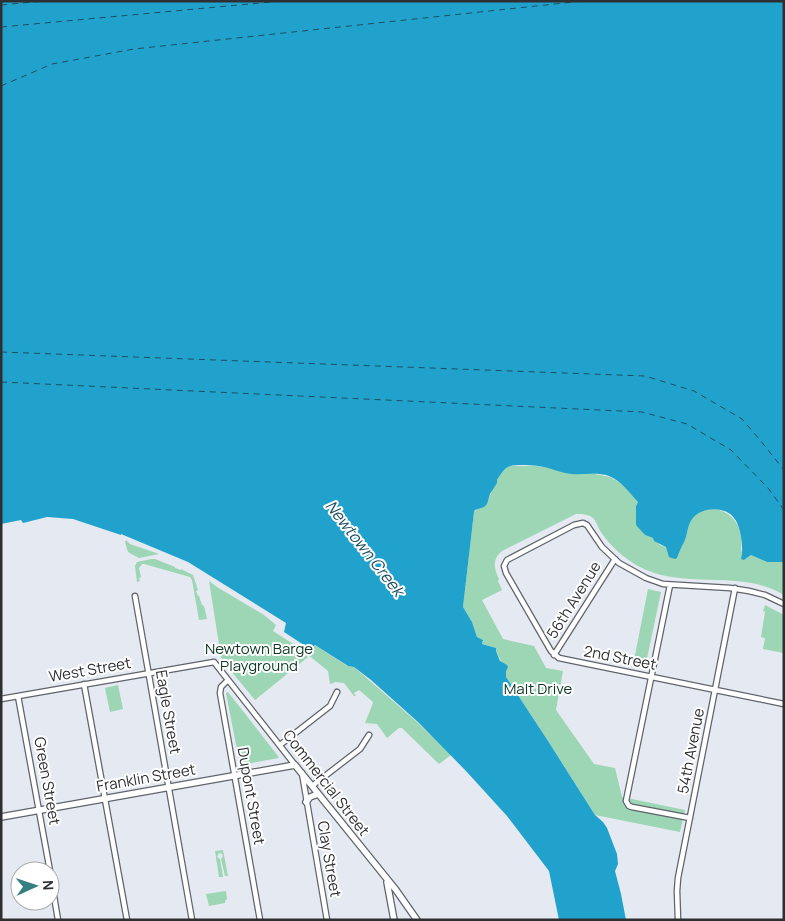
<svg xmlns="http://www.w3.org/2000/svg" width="785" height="921" viewBox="0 0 785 921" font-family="Manrope,sans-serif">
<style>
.green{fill:#9cd6b4}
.water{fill:#21a2cc}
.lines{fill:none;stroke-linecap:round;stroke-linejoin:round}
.ferry{stroke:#1e4e60;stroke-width:1;stroke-dasharray:6 5;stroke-linecap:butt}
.minor-casing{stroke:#5f636a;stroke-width:7}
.tertiary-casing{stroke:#5f636a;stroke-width:8}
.minor{stroke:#fff;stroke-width:4.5}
.tertiary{stroke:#fff;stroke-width:5.5}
.labels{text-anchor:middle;stroke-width:4;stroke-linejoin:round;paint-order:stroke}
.street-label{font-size:15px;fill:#2e2f32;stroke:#fff}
.park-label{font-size:15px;fill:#0d3824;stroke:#fff}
.water-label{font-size:16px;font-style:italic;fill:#1e4e60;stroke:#fff}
</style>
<rect width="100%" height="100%" fill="#e5e9f1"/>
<path class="green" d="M508,466H536L546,467L572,474H595L610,477L622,484L638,502L636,506L637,525L645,535L653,538L660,545L666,547L677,558C679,551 682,546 685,540C688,533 687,524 693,518C698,512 706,509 714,509C729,511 739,521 741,537C742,541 741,545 741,549C742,553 743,556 744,560L751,555L767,562H784V595C740,568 683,591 638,566C624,558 610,546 601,532C598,528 597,523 594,519C589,514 583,514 576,514L502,551C492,559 494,569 499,579L498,581L502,590L482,600L503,639L534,646L546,668L563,671L556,710L594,764L615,768L622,797L685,810L680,832L595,815L548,741L506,677L500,659L496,651V648L482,644L483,640L477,637L472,622L463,607L474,512C478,508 487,504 489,498C494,487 497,474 508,466Z
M126,540L130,544L159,554L139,558L128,552L125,542Z
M151,559H155L175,567V568L181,570V569L193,575L198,590L196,591L198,596H199L202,605L204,606L207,619L199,620L192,580L190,577L144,564H142L139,568L141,577L139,578L140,581L137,582L135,566L137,562Z
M209,581L217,587L264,615L276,625L273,631L298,647L308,657L255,700L231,671L221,657Z
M648,589L661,592L645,668L633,665Z
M765,605L784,615V653L763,649L765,638L761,637L765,612L763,611Z
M315,645L347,666L354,667L417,722L451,755L439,764L402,728H399L387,738L377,724L365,723L373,703L372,701L359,690L354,693L356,696H354L344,683L335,682L333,683L330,684L328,671L307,654Z
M118,685L123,709L110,712L105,688Z
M228,692L278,756L279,758L240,765L226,693Z
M223,850L228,876H225L221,859L223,856L222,854L219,853L217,857L220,859L223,877H219L215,851Z
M226,891L227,899L225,901V903L209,906L206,894Z"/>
<path class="water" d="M1,1H784V562H767L751,555L744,560L741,559C744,550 741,526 734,518C725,506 702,507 693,518C687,525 688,533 685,540C682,546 679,552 677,558L675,559L669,557L666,547L654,541L653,538L645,535L636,525V506L638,502C629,493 622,481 609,476C597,472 584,475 571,474C563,473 556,470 548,468C539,465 519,464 510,466C504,468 500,475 497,480V483L490,494L487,504L484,507L475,510L474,512L463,607L472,622L477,637L483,640L482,644L496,648V651L500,661L507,665L508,667L506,671V677L548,741L595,815L603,822L607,828L617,854L618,864L615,871L621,894L626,920H559L549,871L507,816L466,771L418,722L371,680L354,667L348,666L315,645L310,649L284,632L286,623L188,562L121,534V535L73,519L47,517L23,523L21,520L1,524Z"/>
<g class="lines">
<path class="ferry" d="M1,5L44,1
M1,27L282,1
M1,86L52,64L134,49L583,1
M1,352L645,376L694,391L742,419L760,440L784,470
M1,382L642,412L687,424L731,450L768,488L784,510"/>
<g class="minor-casing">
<path id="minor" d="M670,585L626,801L629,806L632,807L690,818
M135,596L192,920
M784,604L765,595L749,591L730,588L663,584L646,578L619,563L602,547L587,525L583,523L574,525L507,560L504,566L506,573L551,651L559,658L784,704
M554,655L615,559
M228,680L221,687L220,693L260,920
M84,684L127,920
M18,696L50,871
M1,699L214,662L295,765
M280,745L330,706L337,692
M302,773L327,920
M312,786L360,749L369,735
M50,872L58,920
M678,920L677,891L678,878L735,588"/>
</g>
<g class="tertiary-casing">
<path id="tertiary" d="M306,802L310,797L318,794
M1,817L295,765L396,890L417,920
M387,882L394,920"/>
</g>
<use href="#minor" class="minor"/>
<use href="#tertiary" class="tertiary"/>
</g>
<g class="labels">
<g class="street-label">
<text transform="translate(574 600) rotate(-58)" y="5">56th Avenue</text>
<text transform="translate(620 658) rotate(11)" y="5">2nd Street</text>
<text transform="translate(90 670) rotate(-10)" y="5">West Street</text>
<text transform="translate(168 712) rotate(80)" y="5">Eagle Street</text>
<text transform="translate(691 751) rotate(-79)" y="5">54th Avenue</text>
<text transform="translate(146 778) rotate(-10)" y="5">Franklin Street</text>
<text transform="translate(47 781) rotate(80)" y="5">Green Street</text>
<text transform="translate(326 783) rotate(52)" y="5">Commercial Street</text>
<text transform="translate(251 796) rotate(80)" y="5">Dupont Street</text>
<text transform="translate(329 859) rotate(80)" y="5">Clay Street</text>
</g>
<g class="park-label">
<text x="259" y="654">Newtown Barge<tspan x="259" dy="17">Playground</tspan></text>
<text x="538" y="694">Malt Drive</text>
</g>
<g class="water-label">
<text transform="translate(365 548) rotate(52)" y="6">Newtown Creek</text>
</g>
</g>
<rect width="785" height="921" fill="none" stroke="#2e2f32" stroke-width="5"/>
<g transform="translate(35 886) rotate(87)"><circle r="24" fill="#ffffff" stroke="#abacad"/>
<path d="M0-4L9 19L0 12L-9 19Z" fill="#357e82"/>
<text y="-8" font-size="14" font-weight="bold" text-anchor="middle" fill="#2e2f32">N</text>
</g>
</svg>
